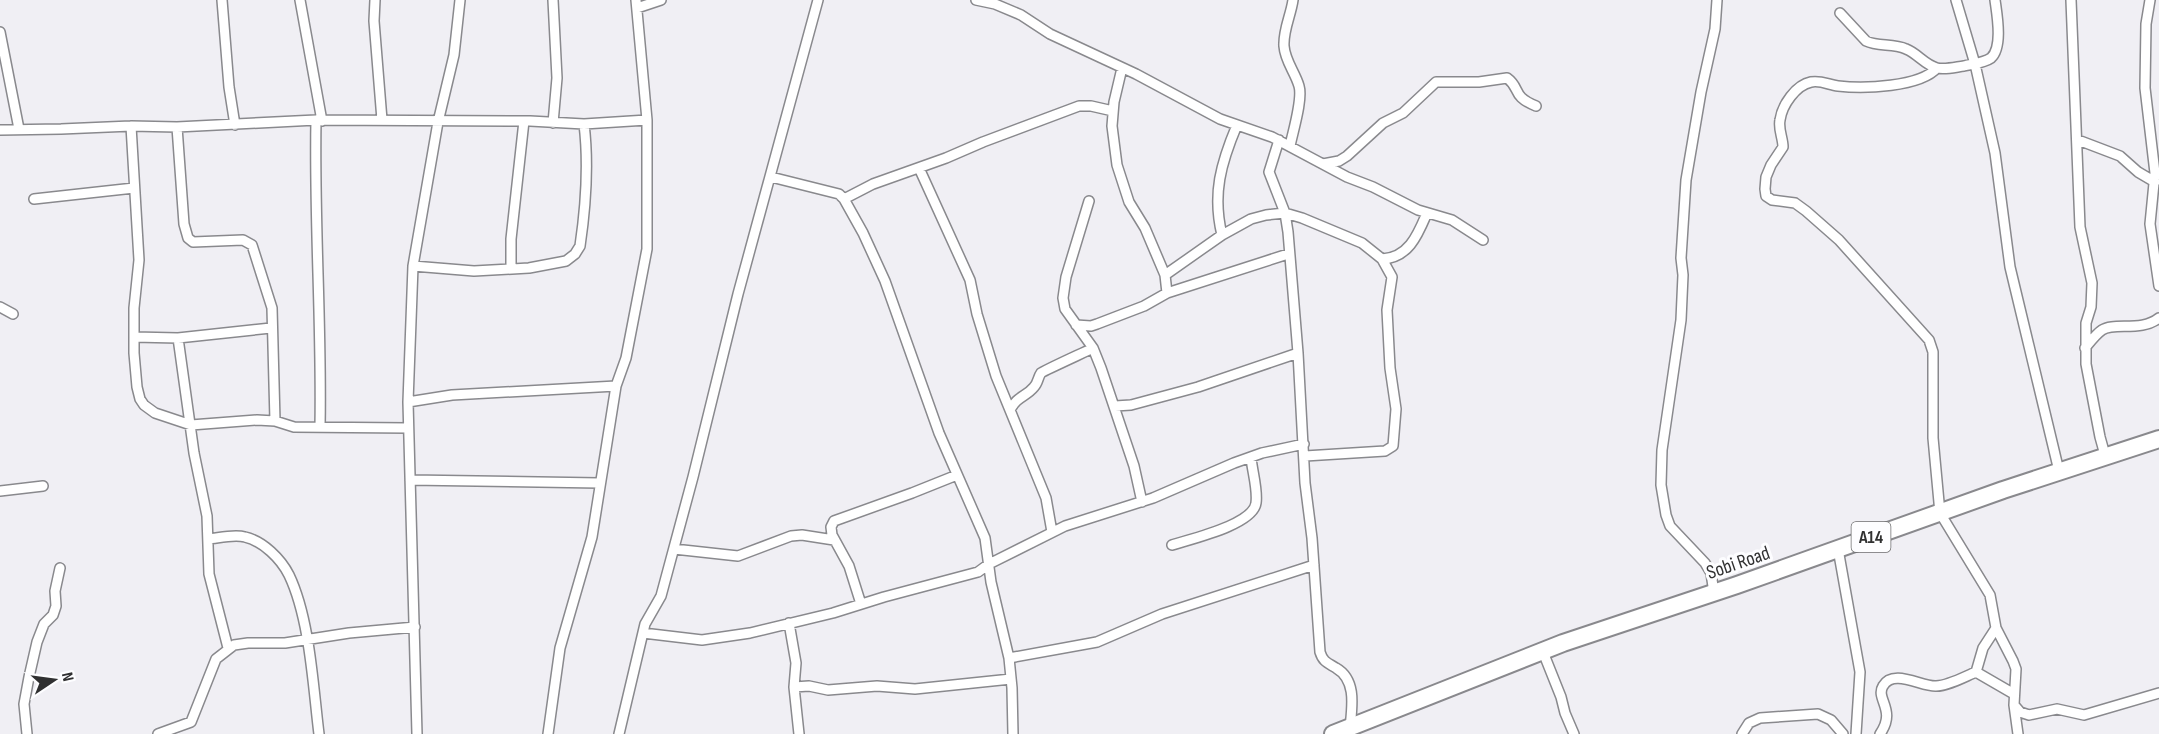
<svg xmlns="http://www.w3.org/2000/svg" width="2159" height="734" viewBox="0 0 2159 734" font-family="'Sofia Sans Condensed',sans-serif">
<style>
.lines{fill:none;stroke-linecap:round;stroke-linejoin:round}
.street-casing{stroke:#89898d;stroke-width:12}
.highway-casing{stroke:#89898d;stroke-width:20}
.street{stroke:#fff;stroke-width:9}
.highway{stroke:#fff;stroke-width:16}
.labels{text-anchor:middle;stroke-width:6;stroke-linejoin:round;paint-order:stroke}
.shield{fill:#fdfdff;stroke:#6e6e6f;stroke-width:1.5}
.shield-label{font-size:18px;font-weight:bold;fill:#303031}
.street-label{font-size:20px;fill:#303031;stroke:#fdfdff}
</style>
<rect width="100%" height="100%" fill="#f0eff4"/>
<g class="lines">
<g class="street-casing">
<path id="street" d="M222,0L229,87L235,125
M300,0L322,121
M375,0L374,21L382,120
M553,0L557,78L553,123
M976,0L995,4L1021,15L1050,34L1136,74L1220,119L1272,137L1347,177L1373,187L1418,210L1452,220L1483,240
M1956,0L1975,64L1995,153L2010,267L2059,471
M2071,0L2080,227L2092,283L2091,307L2086,323V364L2100,437L2105,455
M2150,0L2146,24L2145,88L2155,173L2150,224L2159,286
M637,8L661,0
M1840,13L1866,41C1878,47 1893,43 1906,49C1917,53 1925,65 1937,68C1945,70 1956,67 1964,66C1972,64 1984,63 1991,58C2003,47 1997,15 1995,0
M0,32L19,129
M1122,68L1114,102L1112,126L1117,165L1129,202L1145,228L1165,275L1167,293
M1937,68C1920,87 1864,89 1838,86C1829,85 1821,80 1811,82C1796,85 1782,105 1780,120C1778,129 1783,138 1783,147L1771,165L1766,177L1765,189L1766,196L1772,200L1795,203L1806,211L1839,240L1929,340L1933,352V438L1940,513L1990,595L1996,628L2013,661L2016,669L2014,705L2018,734
M316,120C314,223 322,325 320,427
M131,126L139,260L134,308V353L137,387L140,399L144,405L155,413L191,425L257,420L275,421L294,427L408,428
M177,127L184,224L188,238L193,242L243,240L252,245L272,308L275,421
M0,130L61,129L131,126L177,127L316,120L530,121L584,124L647,120
M1279,140L1269,172L1285,213L1288,232L1298,353L1305,483L1312,538L1320,652C1323,662 1328,663 1336,668C1357,680 1352,707 1350,728
M2078,140L2120,156L2138,172L2155,182
M1290,146C1293,131 1303,99 1299,86C1295,72 1285,61 1284,46C1283,30 1291,15 1293,0
M1323,164L1339,161L1347,156L1383,123L1403,113L1436,82H1479L1507,78C1521,88 1511,96 1536,106
M919,168L970,280L977,314L996,376L1046,498L1052,532
M771,177L839,194L844,199L863,233L885,281L939,433L985,538L991,582L1009,658L1012,688L1013,734
M34,199L134,188
M844,199L873,184L946,158L983,142L1079,106H1091L1113,111
M1089,201L1066,277L1063,298L1065,309L1093,348L1101,368L1134,466L1142,502
M1222,235C1212,194 1221,163 1237,125
M1382,259C1409,258 1418,234 1427,213
M413,266L474,271L529,268L566,261L575,254L580,246C586,205 589,165 584,124
M511,268V239L524,121
M1165,275L1222,235L1251,219L1266,215L1285,213L1302,218L1362,243L1382,259L1392,277L1387,310L1390,368L1396,409L1393,446L1385,451L1305,456
M0,307L13,314
M1076,325L1091,326L1097,324L1144,306L1167,293L1288,254
M134,337L178,338L271,328
M178,338L194,453L207,516L209,574L228,648
M2085,348C2090,342 2096,334 2102,330C2114,322 2142,332 2159,318
M408,402L452,395L616,386
M1115,406L1131,405L1198,387L1298,353
M1010,410C1017,396 1026,397 1034,387C1038,383 1038,377 1041,373C1043,371 1085,352 1093,348
M410,480L599,483
M0,491L43,486
M208,539C219,538 234,534 245,537C263,541 281,559 289,575C310,619 313,686 319,734
M1172,545C1190,539 1253,525 1256,503C1258,489 1252,471 1251,457
M674,549L738,556L791,536L802,535L834,540
M1838,549L1860,672L1856,734
M1714,593L1711,573L1705,563L1670,526L1666,515L1661,485L1662,450L1681,320L1683,275L1681,258L1686,180L1701,92L1715,29L1717,0
M861,604L849,566L832,535L831,527L834,521L912,493L957,475
M789,623L796,663L794,687L799,734
M643,633L702,640L750,633L833,613L884,597L978,572L989,564L1065,526L1153,498L1234,463L1262,453L1304,444
M1543,652L1561,697L1565,713L1574,734
M1009,658L1097,642L1162,614L1314,565
M1976,672L2014,694
M794,687L809,686L828,690L877,686L915,689L1011,679
M2014,705L2020,712L2029,715L2057,709L2084,715L2159,693
M27,734L24,704L29,677L37,642L44,624L53,615L56,606L55,591L60,568
M158,734L191,722L216,659L234,645L248,643H285L349,633L415,627
M417,734L408,402L413,266L438,122L454,55L460,0
M548,734L560,648L592,537L616,386L626,358L647,249V120L636,0
M619,734L645,624L661,596L693,477L738,294L818,0
M1742,734L1749,723L1760,718L1818,714L1831,720L1843,734
M1880,734C1897,710 1875,699 1883,686C1893,668 1922,687 1936,686C1948,686 1964,677 1976,672L1983,648L1996,628"/>
</g>
<g class="highway-casing">
<path id="highway" d="M1333,734L1563,643L1737,585L2003,490L2159,439"/>
</g>
<use href="#street" class="street"/>
<use href="#highway" class="highway"/>
</g>
<g class="labels">
<rect class="shield" x="1851.5" y="522" width="39" height="30" rx="4.5"/>
<g class="shield-label">
<text x="1871" y="543">A14</text>
</g>
<g class="street-label">
<text transform="translate(1738 562) rotate(-19)" y="7">Sobi Road</text>
</g>
</g>
<g transform="translate(54 680) rotate(77)" stroke="#fdfdff" stroke-width="4.5" paint-order="stroke">
<path d="M0-4.5L10 22L0 15L-10 22Z" fill="#303031"/>
<text y="-9" font-size="16" font-weight="bold" text-anchor="middle" fill="#303031">N</text>
</g>
</svg>
